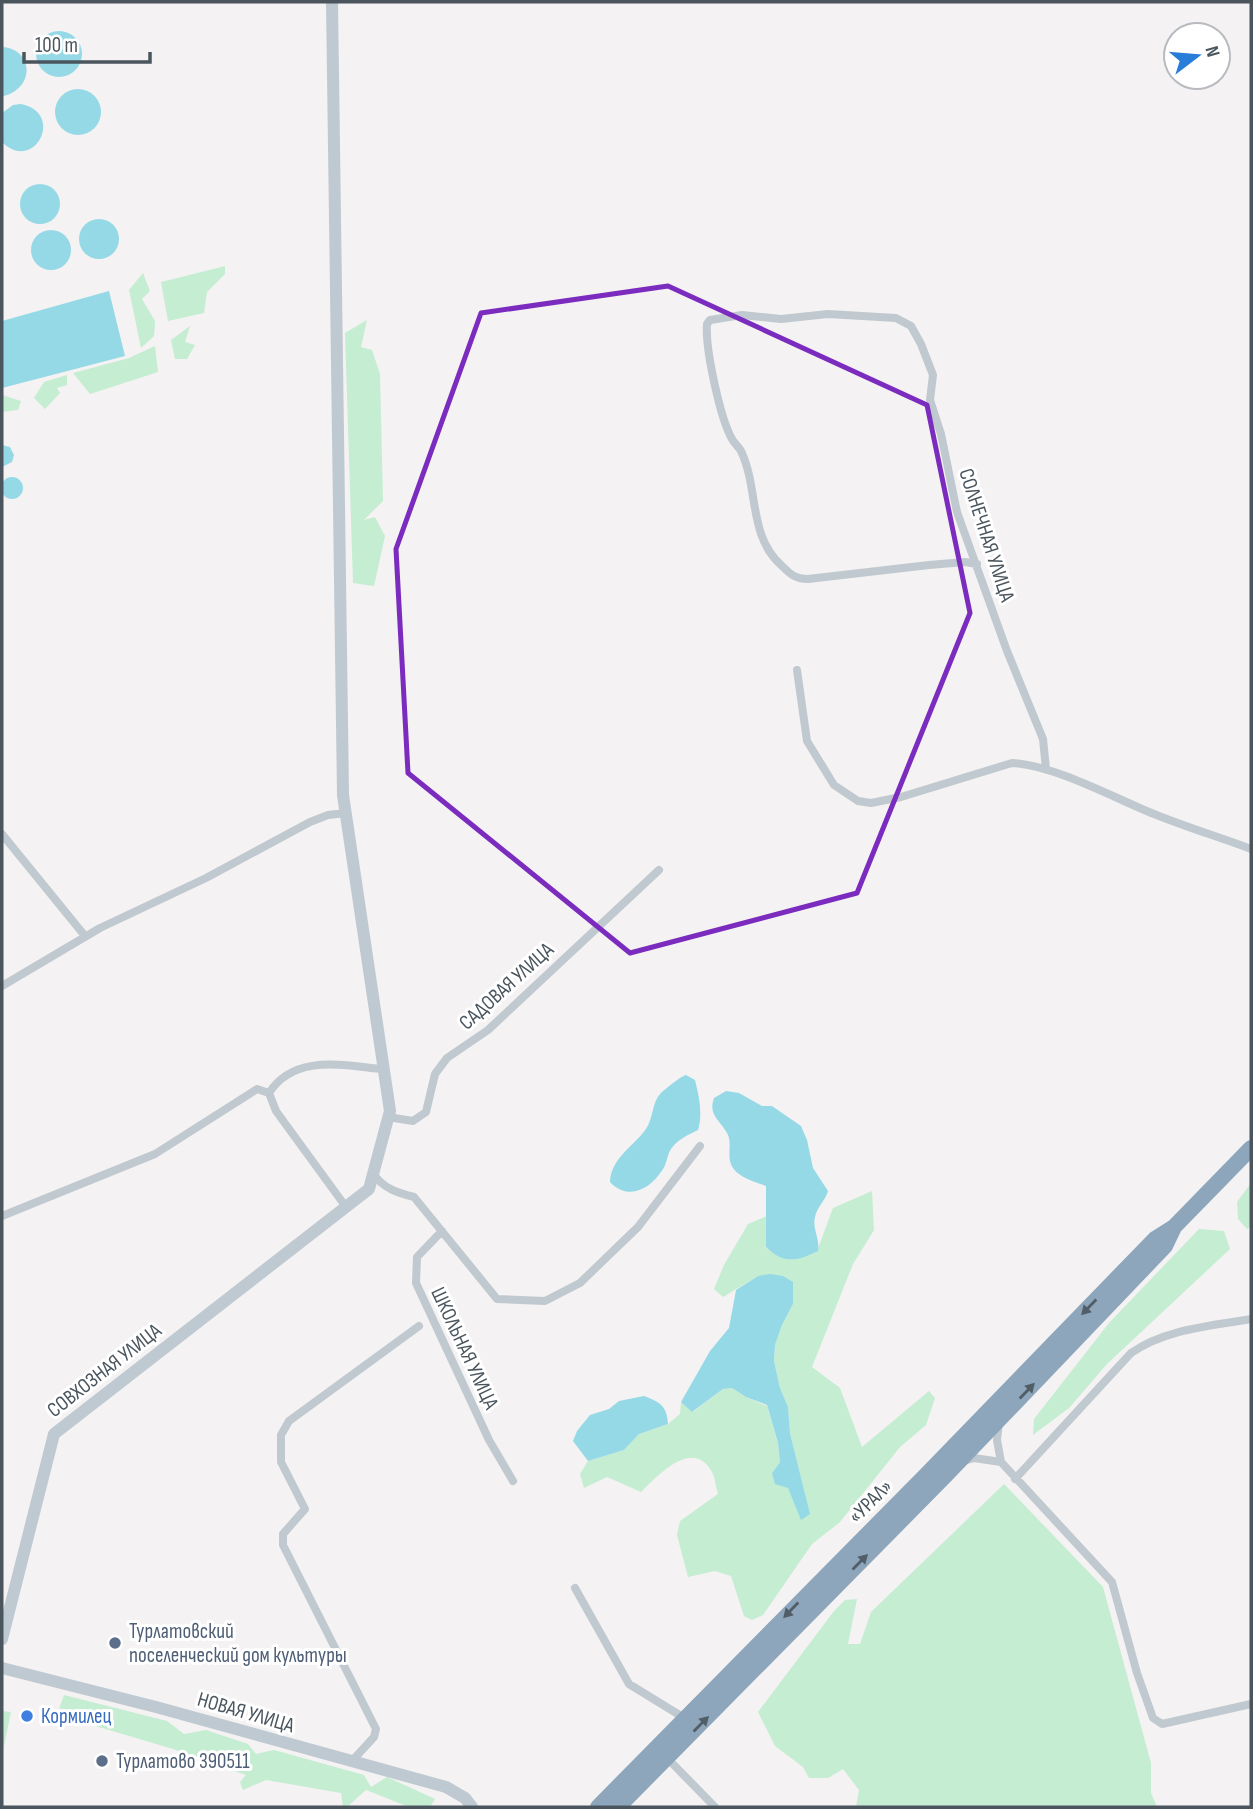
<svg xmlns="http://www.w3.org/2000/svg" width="1253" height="1809" viewBox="0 0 1253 1809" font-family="'Sofia Sans Condensed',sans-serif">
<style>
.green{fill:#c4edd2}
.water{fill:#95d9e7}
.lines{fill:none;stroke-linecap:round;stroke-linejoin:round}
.street{stroke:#c0c9cf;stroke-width:8}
.secondary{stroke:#bfc9d1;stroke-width:12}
.highway{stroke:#8da6bc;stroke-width:16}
.oneway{fill:#515d67}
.marked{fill:none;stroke:#7b2cbf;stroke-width:5;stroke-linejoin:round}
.service-dot{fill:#5c6f8a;stroke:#fff;stroke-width:2.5}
.shop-dot{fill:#3f7fe0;stroke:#fff;stroke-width:2.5}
.labels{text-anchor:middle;stroke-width:6;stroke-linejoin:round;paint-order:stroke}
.street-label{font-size:21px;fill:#4a555e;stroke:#fff}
.service-label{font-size:21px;fill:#4e5e75;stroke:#fff;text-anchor:start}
.shop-label{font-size:21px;fill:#366cbe;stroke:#fff;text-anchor:start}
</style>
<rect width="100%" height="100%" fill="#f4f2f2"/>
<path class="green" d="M225,266V274L207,292L204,313L168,321L161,282Z
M143,273L150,291L142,299L155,321L154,336L141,348L129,290Z
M367,320L361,347L372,350L380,374L383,501L364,520L375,517L385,536L374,586L353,583L345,333Z
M190,326L185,342L195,345L187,359H175L171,340Z
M155,346L158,372L90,394L73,373L129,358Z
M67,375V385L57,388L60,393L45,409L34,398L44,382Z
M2,395L21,401L18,410L2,412Z
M1251,1183V1226L1247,1229L1238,1219L1237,1202Z
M872,1191L874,1230L853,1264L812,1367L840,1388L862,1447L929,1391L935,1398L926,1425L900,1447L840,1522L812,1544L763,1615L752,1620L744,1616L731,1576L715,1571L688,1577L677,1535L680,1521L718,1494C716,1487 715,1478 712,1472C693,1437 658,1475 641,1492L607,1477L584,1488L580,1474L588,1461L624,1450L639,1434L668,1424L680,1414L681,1402L693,1412L723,1389L732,1388L746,1397L767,1406L778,1444L780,1462L772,1473L788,1488L805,1494L790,1433L788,1407L780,1388L774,1361L775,1345L782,1325L793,1304L783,1276H758L723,1297L714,1289L724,1265L748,1224L767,1216L766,1248L790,1260L817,1251L833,1208Z
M1199,1229L1224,1231L1230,1249L1107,1364L1069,1408L1033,1435L1034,1419L1109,1323Z
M1004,1484L1103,1587L1151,1763V1793L1157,1807H856L859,1790L843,1769L828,1778H809L803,1767L775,1746L758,1712L834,1611L845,1600L857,1599L848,1644H860L871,1612Z
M64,1695L167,1721L184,1734L206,1730L248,1744L256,1754L274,1750L364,1775L371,1787L387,1777L435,1799L430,1807H409L366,1790L347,1807H343L341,1793L266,1780L243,1790L240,1782L246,1775L173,1749L82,1722V1714L59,1709Z
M2,1711L11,1712L2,1755Z"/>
<path class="water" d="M36 54a23 23 0 1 1 46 0a23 23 0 1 1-46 0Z
M2,47C34,49 35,88 4,96L2,95Z
M55 112a23 23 0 1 1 46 0a23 23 0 1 1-46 0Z
M21,104C66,113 34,174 2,142V113L13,105Z
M20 204a20 20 0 1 1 40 0a20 20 0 1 1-40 0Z
M79 239a20 20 0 1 1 40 0a20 20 0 1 1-40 0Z
M31 250a20 20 0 1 1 40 0a20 20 0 1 1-40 0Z
M109,291L125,356L2,388V321Z
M2,445L10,447L14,455L12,462L2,467Z
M1 488a11 11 0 1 1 22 0a11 11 0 1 1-22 0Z
M686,1075L695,1080C699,1096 703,1114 698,1130C688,1135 678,1139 671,1149C667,1155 667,1163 663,1169C650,1190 628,1201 610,1182C611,1158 633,1147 646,1129C653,1119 652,1103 660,1094C664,1090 681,1076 686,1075Z
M726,1091L739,1093L762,1106H772L801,1126L807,1140L813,1168L828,1191C825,1201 817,1207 815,1217C812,1229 820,1238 818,1251C796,1261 785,1265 766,1247V1186C753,1181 733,1176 730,1161C728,1152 732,1141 727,1133C719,1119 708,1115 714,1098Z
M770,1274L783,1276L793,1282V1304L782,1325L775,1345L774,1361L780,1388L788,1407L790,1433L810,1514L801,1520L788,1488L775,1484L772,1473L780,1462L778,1443L767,1405L746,1397L732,1388L723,1389L692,1412L681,1402L710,1351L729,1328L736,1290L758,1276Z
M644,1396C660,1402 667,1406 668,1424L639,1434L624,1450L588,1461L573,1441L577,1431L590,1415L609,1409L619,1401Z"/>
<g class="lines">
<path class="street" d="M977,564L965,562L929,565L808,579C795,579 790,574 781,565C748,535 759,489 741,451C739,447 734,443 732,439C720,418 705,348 707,324L710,320L742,315L781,319L828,314L896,318L911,326L921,344L933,375L930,400L941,434L957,512L1007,651L1043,739L1046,769
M797,670L807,741L834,785L858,801L871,803L901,797L1012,763C1054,765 1114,798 1154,814C1186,827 1219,837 1251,849
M2,834L85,936
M2,986L100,928L206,878L310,822L328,815L346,813
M269,1093L276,1111L346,1207
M269,1093C295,1053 344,1066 384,1069
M388,1117L413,1121L426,1112L435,1074L447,1058L488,1030L659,870
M373,1173C382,1188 398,1193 414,1197L497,1299L545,1301L580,1283L638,1227L700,1146
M2,1216L155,1154L257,1089L269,1093
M442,1231L417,1257L416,1283L489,1440L513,1481
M999,1422L997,1440L1001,1462L1112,1582L1137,1673L1153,1718L1162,1724L1251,1704
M962,1461L974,1458L1001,1462
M1015,1479L1131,1353C1165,1329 1211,1326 1251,1319
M575,1588L629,1684L686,1719
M667,1758L715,1807
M352,1761L374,1737L376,1729L283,1545V1534L305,1509L281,1462V1435L289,1421L419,1326"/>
<path class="secondary" d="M2,1639L54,1434L369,1189L390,1111L343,795L332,2
M2,1668L156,1707L446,1787L465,1798L472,1807"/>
<path class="highway" d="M598,1807L926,1475L1155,1239L1174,1227L1251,1148
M618,1807L946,1475L1165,1246L1174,1227"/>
</g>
<defs><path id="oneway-solid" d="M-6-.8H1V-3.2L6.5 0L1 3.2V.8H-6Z" transform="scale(1.75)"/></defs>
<g class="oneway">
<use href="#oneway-solid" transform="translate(1089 1307) rotate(134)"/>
<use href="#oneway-solid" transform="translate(1027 1391) rotate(-46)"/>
<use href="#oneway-solid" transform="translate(860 1562) rotate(-45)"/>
<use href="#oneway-solid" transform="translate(791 1610) rotate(134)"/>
<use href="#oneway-solid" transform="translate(701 1724) rotate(-45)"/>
</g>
<path class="marked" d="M668,286L927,405L970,613L857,893L630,953L408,773L396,549L481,313Z"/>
<g class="service-dot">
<circle cx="115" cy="1643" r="7"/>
<circle cx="102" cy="1761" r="7"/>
</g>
<circle class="shop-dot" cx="27" cy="1716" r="7"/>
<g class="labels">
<g class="street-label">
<text transform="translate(987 535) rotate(72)" y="7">СОЛНЕЧНАЯ УЛИЦА</text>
<text transform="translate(506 986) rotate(-42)" y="7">САДОВАЯ УЛИЦА</text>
<text transform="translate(465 1348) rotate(65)" y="7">ШКОЛЬНАЯ УЛИЦА</text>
<text transform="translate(104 1370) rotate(-38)" y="7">СОВХОЗНАЯ УЛИЦА</text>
<text transform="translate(870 1501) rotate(-45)" y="7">«УРАЛ»</text>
<text transform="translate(246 1712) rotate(16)" y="7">НОВАЯ УЛИЦА</text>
</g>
<g class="service-label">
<text x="129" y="1638">Турлатовский<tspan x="129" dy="24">поселенческий дом культуры</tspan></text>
<text x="116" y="1768">Турлатово 390511</text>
</g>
<g class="shop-label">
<text x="41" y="1723">Кормилец</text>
</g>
</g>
<rect width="1253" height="1809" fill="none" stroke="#4a555e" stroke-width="7"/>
<g transform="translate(1197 56) rotate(74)"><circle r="33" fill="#ffffff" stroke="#b7bbbf" stroke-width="2"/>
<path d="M0-5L12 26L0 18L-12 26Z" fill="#277dd8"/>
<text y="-10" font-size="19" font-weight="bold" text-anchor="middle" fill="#4a555e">N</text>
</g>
<path d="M24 52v10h126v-10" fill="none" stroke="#4a555e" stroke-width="3.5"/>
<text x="35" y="52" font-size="21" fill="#4a555e" stroke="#ffffff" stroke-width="5" paint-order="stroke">100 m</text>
</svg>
